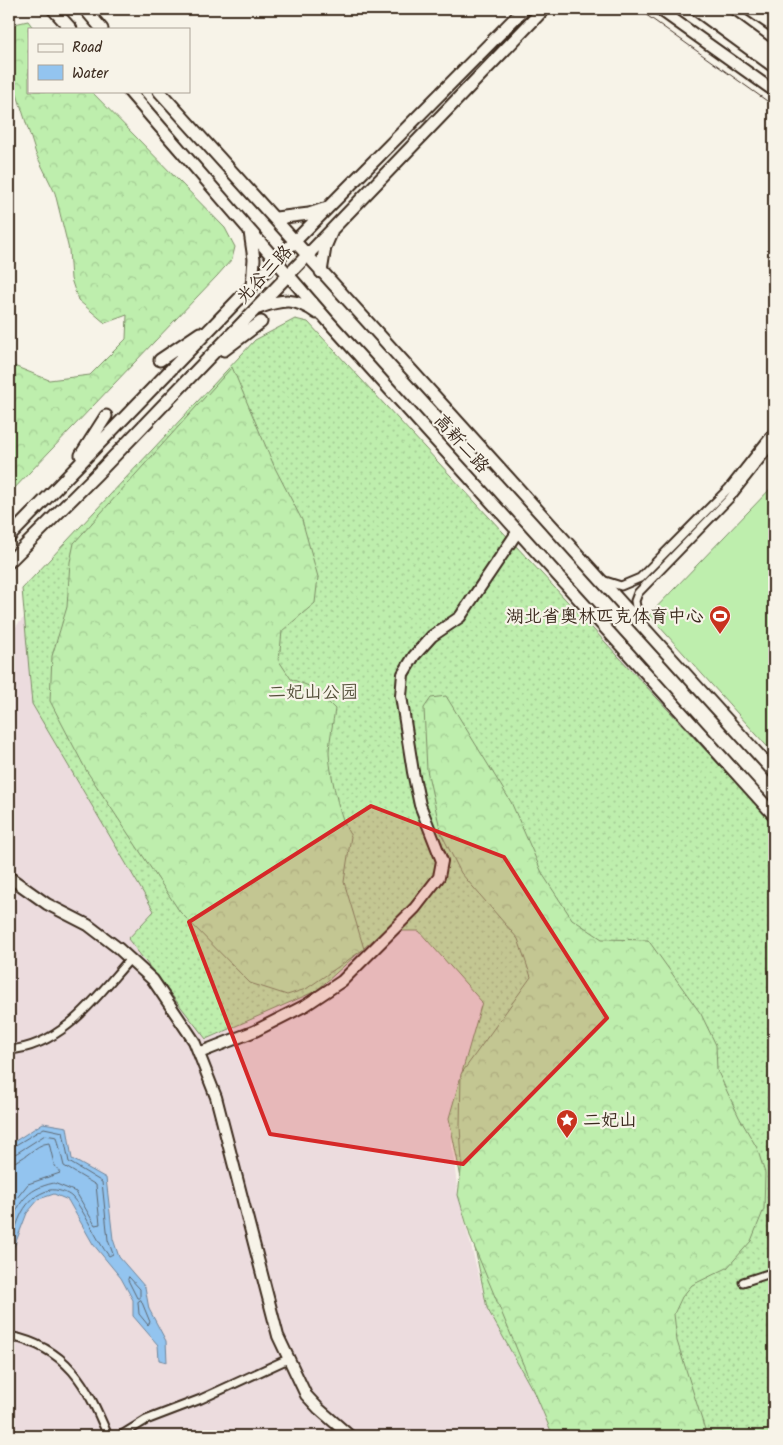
<svg xmlns="http://www.w3.org/2000/svg" width="783" height="1445" viewBox="0 0 783 1445" font-family="Kalam,'LXGW WenKai TC',sans-serif">
<style>
.built{fill:#ecdcde}
.grass{fill:url(#grass-dots);stroke:#7c8c66}
.forest{fill:url(#forest-crowns);stroke:#7c8c66}
.garden{fill:#beeead;stroke:#7c8c66}
.water{fill:#93c4ef;stroke:#70869b}
.lines{fill:none;stroke-linecap:round;stroke-linejoin:round}
.shore{stroke:#5e6872;stroke-width:1}
.street-casing{stroke:#3b2a1e;stroke-width:11}
.secondary-casing{stroke:#3b2a1e;stroke-width:14}
.primary-casing{stroke:#3b2a1e;stroke-width:15}
.highway-casing{stroke:#3b2a1e;stroke-width:16}
.street{stroke:#f7f3e8;stroke-width:7}
.secondary{stroke:#f7f3e8;stroke-width:10}
.primary{stroke:#f7f3e8;stroke-width:11}
.highway{stroke:#f7f3e8;stroke-width:12}
.tram{stroke:#3b2a1e;stroke-width:1}
.marked{fill:#d62828;fill-opacity:0.2;stroke:#d62828;stroke-width:4;stroke-linejoin:round}
.labels{text-anchor:middle;stroke-width:4.5;stroke-linejoin:round;paint-order:stroke}
.street-label{font-size:18px;fill:#3b2a1e;stroke:#f7f3e8}
.poi-label{font-size:18px;fill:#3b2a1e;stroke:#f7f3e8;text-anchor:end}
.park-label{font-size:18px;fill:#55513b;stroke:#f7f3e8}
</style>
<defs>
<pattern id="grass-dots" width="8" height="8" patternUnits="userSpaceOnUse" patternTransform="scale(1.25)"><rect width="8" height="8" fill="#beeead"/><path d="M2 2h.1M6 6h.1" fill="none" stroke="#a4cc94" stroke-width="1.8" stroke-linecap="round"/></pattern>
<pattern id="forest-crowns" width="20" height="18" patternUnits="userSpaceOnUse" patternTransform="scale(1.25)"><rect width="20" height="18" fill="#beeead"/><path d="M2 6a3 3 0 1 1 6 0M12 15a3 3 0 1 1 6 0" fill="none" stroke="#a4cc94"/></pattern>
</defs>
<rect width="100%" height="100%" fill="#f7f3e8"/>
<filter id="ink" filterUnits="userSpaceOnUse"><feTurbulence type="fractalNoise" baseFrequency=".02" numOctaves="2"/><feDisplacementMap in="SourceGraphic" scale="10" xChannelSelector="R" yChannelSelector="G"/><feConvolveMatrix kernelMatrix="1 2 1 2 8 2 1 2 1" color-interpolation-filters="sRGB"/></filter>
<g filter="url(#ink)">
<path class="built" d="M295,319L774,816V846L534,982L449,1118L458,1195L487,1308L558,1436H9V634Z"/>
<path class="grass" d="M295,319L308,322L774,824V1436H558L487,1308L449,1118L482,1002L419,931H383L316,991L206,1039L128,939L154,911L32,704L22,589L255,340Z"/>
<path class="forest" d="M28,21L34,29H29V91H91L225,228L235,247L232,259L217,276L9,494V364L49,380L90,375L126,339L127,315L105,323L78,300L71,279L69,250L55,193L36,154L9,69L10,25Z
M232,367L275,468L302,520L318,577L315,603L282,631L279,661L291,679L314,688L335,709C333,723 330,737 329,751C329,769 340,822 351,836L344,882L364,949L306,989L287,995L250,983L180,912L86,770L50,701L52,656L67,607L70,562L74,543Z
M446,696L511,802L543,875L572,919L602,939L648,940L701,1014L716,1045L717,1070L739,1117L757,1148L765,1173L764,1209L751,1241L727,1268L692,1285L682,1297L674,1314L677,1341L707,1436H553L471,1239L458,1195L462,1162L460,1126L461,1074L531,977L518,939L461,873L441,833L427,770L424,708L431,698Z"/>
<path class="garden" d="M774,485V754L649,615Z"/>
<path class="water" d="M43,1123L67,1127L72,1159L106,1178L113,1239L119,1257L145,1287L149,1309L166,1341L167,1362L159,1360L158,1345L133,1316V1300L121,1278L93,1244L68,1200L54,1194L39,1199L27,1213L12,1252H9V1145Z"/>
<g class="lines">
<path class="shore" d="M9,1149L44,1128L63,1132L69,1162L102,1182L108,1240L113,1254L109,1256C96,1240 84,1209 72,1197C67,1192 56,1189 50,1190C21,1198 19,1222 9,1246
M9,1155L17,1153L45,1135L57,1137L64,1166L96,1185L100,1224L95,1225L76,1192L54,1183C25,1189 18,1204 9,1229
M9,1163C25,1162 34,1144 49,1143L54,1164L60,1173L28,1184L9,1208
M129,1277L140,1289V1298H137L128,1280Z
M141,1300L150,1322L148,1325L139,1314L138,1302Z"/>
<g class="street-casing">
<path id="street" d="M602,580L621,586L640,578L729,488L774,431
M638,617L635,601L638,593L729,499L774,442
M9,1050C63,1046 97,996 130,959
M743,1282L774,1272
M9,1336C67,1347 87,1385 108,1436
M120,1436L146,1420L201,1399L288,1359"/>
</g>
<g class="secondary-casing">
<path id="secondary" d="M659,9L774,91
M748,9L774,27
M9,877L47,904L88,925L118,948L153,980L194,1041L216,1097L278,1336L306,1395L319,1409L350,1436
M199,1053L255,1031L306,1005L342,981L415,908L439,877L442,861L420,805L413,772L401,696L403,674L414,656L432,636L460,617L518,531"/>
</g>
<g class="primary-casing">
<path id="primary" d="M53,9L71,29
M85,9L102,29
M129,91L329,322L774,815
M159,91L774,772
M276,218L309,214L324,209
M250,232L254,259L252,287
M321,272L325,247L331,233
M258,308C283,299 294,297 317,313
M224,350L261,322
M160,360L200,333
M81,455L106,416
M9,537L294,242L524,9
M9,562L97,474L544,9"/>
</g>
<g class="highway-casing">
<path id="highway" d="M696,9L774,66
M713,9L774,54"/>
</g>
<use href="#street" class="street"/>
<use href="#secondary" class="secondary"/>
<use href="#primary" class="primary"/>
<use href="#highway" class="highway"/>
<path class="tram" d="M638,9L774,106"/>
</g>
</g>
<path class="marked" d="M371,806L504,857L607,1018L463,1164L270,1134L189,922Z"/>
<defs>
<g id="stadium-pin" transform="scale(1.125)"><path d="M0 17L-7.5 6A9.5 9.5 0 1 1 7.5 6Z" fill="#c8321e" stroke="#f7f3e8"/><path d="M0-5a6.5 5 0 1 0 0 10a6.5 5 0 1 0 0-10ZM-3.5-1.8h7v3.6h-7Z" fill="#fff"/></g>
<g id="sight-pin" transform="scale(1.125)"><path d="M0 17L-7.5 6A9.5 9.5 0 1 1 7.5 6Z" fill="#c8321e" stroke="#f7f3e8"/><path d="M0-6L1.8-2.2L6-1.7L2.9 1.2L3.7 5.4L0 3.3L-3.7 5.4L-2.9 1.2L-6-1.7L-1.8-2.2Z" fill="#fff"/></g>
</defs>
<g fill-rule="evenodd">
<use href="#stadium-pin" x="720" y="616"/>
<use href="#sight-pin" x="567" y="1120"/>
</g>
<g class="labels">
<g class="street-label">
<text transform="translate(264 274) rotate(-47)" y="6">光谷三路</text>
<text transform="translate(462 443) rotate(48)" y="6">高新二路</text>
</g>
<g class="poi-label">
<text x="704" y="622">湖北省奥林匹克体育中心</text>
<text x="583" y="1126" text-anchor="start">二妃山</text>
</g>
<g class="park-label">
<text x="313" y="698">二妃山公园</text>
</g>
</g>
<rect width="783" height="1445" fill="none" stroke="#f7f3e8" stroke-width="30"/>
<rect x="15" y="15" width="753" height="1415" fill="none" stroke="#3b2a1e" stroke-width="2" filter="url(#ink)"/>
<rect x="28" y="28" width="162" height="65" fill="#f7f3e8" stroke="#aca397"/>
<rect x="38" y="44" width="25" height="8" fill="#f7f3e8" stroke="#aca397"/>
<text x="72" y="52" font-size="15" fill="#3b2a1e">Road</text>
<rect x="38" y="65" width="25" height="15" fill="#93c4ef" stroke="#aca397"/>
<text x="72" y="78" font-size="15" fill="#3b2a1e">Water</text>
</svg>
